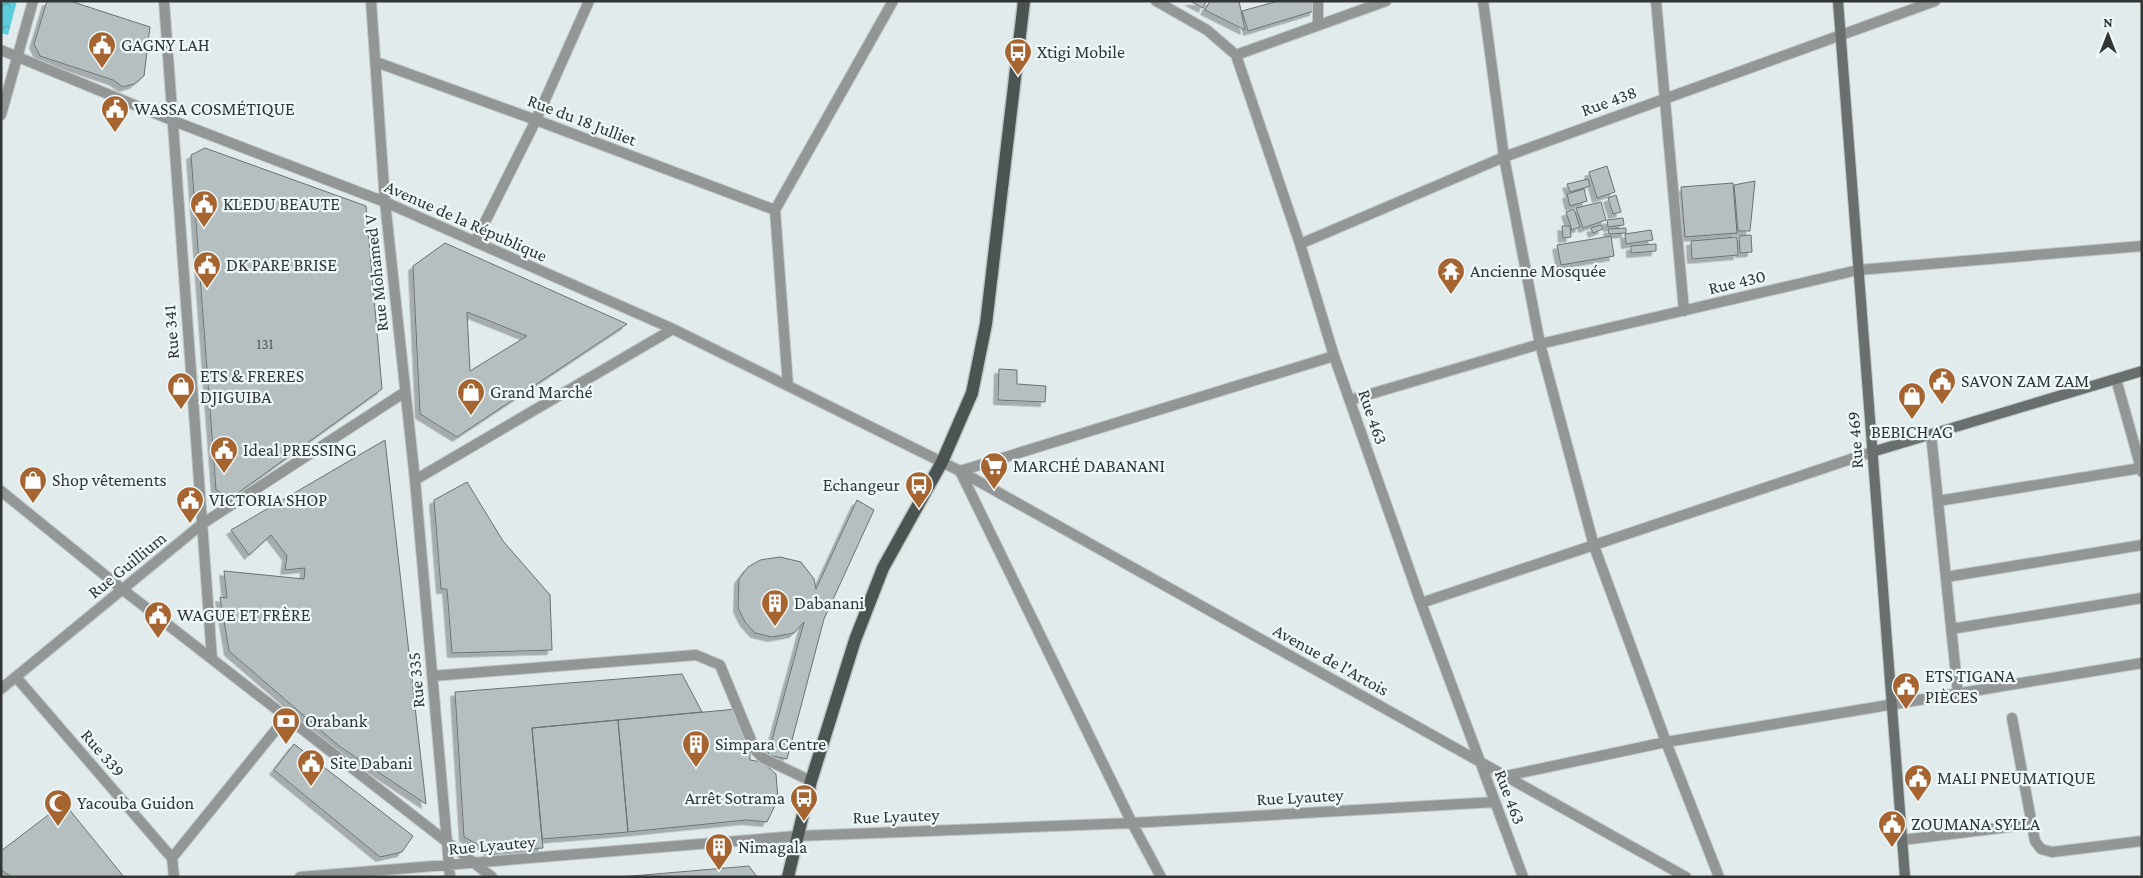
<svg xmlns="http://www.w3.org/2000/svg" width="2143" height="878" viewBox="0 0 2143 878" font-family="'Crimson Pro',serif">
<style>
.park{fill:url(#park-crowns)}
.building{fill:#b6bfc0;stroke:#6a7273;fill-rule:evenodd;filter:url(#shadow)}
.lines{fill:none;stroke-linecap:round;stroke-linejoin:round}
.lane-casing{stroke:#bfc7c7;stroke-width:12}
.street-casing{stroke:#bfc7c7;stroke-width:12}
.secondary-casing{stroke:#bfc7c7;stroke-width:12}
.primary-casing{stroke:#bfc7c7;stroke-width:15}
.lane{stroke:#929696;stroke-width:10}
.street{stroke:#929696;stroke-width:10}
.secondary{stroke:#696e6f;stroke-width:10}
.primary{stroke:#4c5353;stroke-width:12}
.labels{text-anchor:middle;stroke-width:4.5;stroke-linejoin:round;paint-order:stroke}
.number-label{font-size:15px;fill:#525858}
.poi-label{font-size:18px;fill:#313535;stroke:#f0f9fa;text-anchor:start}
.street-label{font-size:18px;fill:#313535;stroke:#f0f9fa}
</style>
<defs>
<pattern id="park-crowns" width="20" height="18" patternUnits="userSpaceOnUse" patternTransform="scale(1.25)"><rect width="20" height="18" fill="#5ecddb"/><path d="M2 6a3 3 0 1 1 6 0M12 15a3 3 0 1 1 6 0" fill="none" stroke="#4ea7b2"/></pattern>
<filter id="shadow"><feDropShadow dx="-4.5" dy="4.5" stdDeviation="0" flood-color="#0004"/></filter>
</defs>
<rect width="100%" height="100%" fill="#e2ebec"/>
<path class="park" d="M1,1H17L8,35L1,33Z"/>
<path class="building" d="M47,1H70L150,27L144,76L134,84L123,87L113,80L40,56L34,44Z
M1190,1H1206L1203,8Z
M1210,1H1239L1245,30L1205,10Z
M1278,1H1315L1314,11L1248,31L1242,11Z
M205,148L366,206L382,389L231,498L216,490L191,155Z
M1607,166L1615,192L1597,198L1589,172Z
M1588,179L1590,186L1570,192L1567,184Z
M1755,181L1750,231H1738L1734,185Z
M1733,183L1737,233L1685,237L1681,187Z
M1584,189L1587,201L1570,206L1567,194Z
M1616,195L1621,212L1613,214L1608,198Z
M1601,202L1606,220L1583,228L1576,208Z
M1574,209L1580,227L1572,230L1566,212Z
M1623,218L1624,225L1608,227L1607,220Z
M1601,225L1603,229L1593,233L1591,228Z
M1562,226H1570L1571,237L1563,238Z
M1626,228V233L1609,234L1608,229Z
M1651,230L1653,240L1626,244L1625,234Z
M1751,235L1752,252L1740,253L1739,236Z
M1611,236L1614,256L1561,265L1557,245Z
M1737,237L1738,255L1692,259L1691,241Z
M445,243L627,324L457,437L420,414L413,266ZM467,312L527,336L470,371Z
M1656,244V251L1631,253V246Z
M999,369L1017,370V384L1046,386L1045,402L998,400Z
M385,440L426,804L339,746L229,651L220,597L227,598L224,571L304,579L305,568L285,570L287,556L271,535L249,555L231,530Z
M467,482L503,541L550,595L552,650L452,653L447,589H441L434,500Z
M857,500L874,510L824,619L787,759L768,755L804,622L794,633L772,637L755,633L745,622L738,608L739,579L748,567L760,560L780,557L801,562L814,579L816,589Z
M682,674L702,712L532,728L543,848L490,851L464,837L455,692Z
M737,709L750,749V760L762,762L776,774L778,799L767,822L746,820L628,832L618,720Z
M618,720L628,832L542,839L532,728Z
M294,744L413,836L402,852L380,857L274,770Z
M64,803L124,877H12L1,870V851Z
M749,866L757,877H620Z"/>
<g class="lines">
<g class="lane-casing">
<path id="lane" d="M1931,434L1958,694
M1938,501L2141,468
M1946,577L2142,545
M1951,629L2142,598
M2012,718L2035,841L2041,849L2052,852L2142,841
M1902,840L2033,824"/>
</g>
<g class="street-casing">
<path id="street" d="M164,1L212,659
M371,1L385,202L415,480L450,877
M1156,1L1207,30L1236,55L1300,244L1334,356L1421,603L1523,877
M1483,1L1504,157L1540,344L1594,546L1666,742L1719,877
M1656,1L1684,311
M1318,25V1
M1,50L171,120L385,202L673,329L960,471L1686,877
M1236,55L1386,1
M376,62L536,120L775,210
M1,115L33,1
M475,242L536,120L589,1
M1300,244L1504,157L1935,1
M2116,379L2142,472
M788,386L775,210L893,1
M1350,400L1540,344L1858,270L2142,246
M960,471L1132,823L1161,877
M960,471L1334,356
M415,480L673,329
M1,491L122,589L492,877
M1421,603L1872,452
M432,676L696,655L720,665L755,750L763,758L811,781
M16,677L172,858L174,877
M1,689L202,524L405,392
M1506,776L1666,742L2142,663
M172,858L287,716
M300,877L797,836L1132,823L1495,802"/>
</g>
<g class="secondary-casing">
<path id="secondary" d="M1838,1L1905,877
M1872,452L2142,371"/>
</g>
<g class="primary-casing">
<path id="primary" d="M788,877L811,781L855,640L883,568L942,462L972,393L986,324L1024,1"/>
</g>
<use href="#lane" class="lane"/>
<use href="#street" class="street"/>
<use href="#secondary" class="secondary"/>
<use href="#primary" class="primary"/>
</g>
<defs>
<g id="civic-pin" transform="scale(1.4375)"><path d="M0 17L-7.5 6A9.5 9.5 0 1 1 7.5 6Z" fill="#a66431" stroke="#f0f9fa"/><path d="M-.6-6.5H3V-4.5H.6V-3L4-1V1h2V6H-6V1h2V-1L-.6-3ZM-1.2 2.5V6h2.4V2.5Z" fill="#fff"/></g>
<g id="bus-pin" transform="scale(1.4375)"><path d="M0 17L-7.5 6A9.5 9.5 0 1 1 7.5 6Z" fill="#a66431" stroke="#f0f9fa"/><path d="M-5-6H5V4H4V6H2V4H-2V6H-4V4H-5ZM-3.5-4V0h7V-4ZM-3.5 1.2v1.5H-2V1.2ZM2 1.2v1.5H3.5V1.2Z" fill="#fff"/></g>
<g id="temple-pin" transform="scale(1.4375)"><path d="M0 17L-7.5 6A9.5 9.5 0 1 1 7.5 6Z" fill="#a66431" stroke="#f0f9fa"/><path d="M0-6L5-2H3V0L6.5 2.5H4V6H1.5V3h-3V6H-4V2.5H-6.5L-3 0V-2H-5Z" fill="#fff"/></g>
<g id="shop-pin" transform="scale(1.4375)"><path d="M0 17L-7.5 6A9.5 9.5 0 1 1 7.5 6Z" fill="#a66431" stroke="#f0f9fa"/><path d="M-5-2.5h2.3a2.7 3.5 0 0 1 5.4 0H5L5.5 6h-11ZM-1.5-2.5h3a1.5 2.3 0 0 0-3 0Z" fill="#fff"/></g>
<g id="supermarket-pin" transform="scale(1.4375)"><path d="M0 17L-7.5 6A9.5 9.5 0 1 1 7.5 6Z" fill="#a66431" stroke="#f0f9fa"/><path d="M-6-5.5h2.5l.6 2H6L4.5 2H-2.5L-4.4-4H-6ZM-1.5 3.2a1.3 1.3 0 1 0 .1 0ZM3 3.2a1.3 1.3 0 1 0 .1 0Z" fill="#fff"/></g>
<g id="building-pin" transform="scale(1.4375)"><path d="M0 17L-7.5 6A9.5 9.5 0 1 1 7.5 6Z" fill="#a66431" stroke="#f0f9fa"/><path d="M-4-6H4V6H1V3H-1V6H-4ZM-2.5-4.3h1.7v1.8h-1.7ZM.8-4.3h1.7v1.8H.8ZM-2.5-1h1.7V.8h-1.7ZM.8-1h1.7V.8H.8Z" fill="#fff"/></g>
<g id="bank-pin" transform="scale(1.4375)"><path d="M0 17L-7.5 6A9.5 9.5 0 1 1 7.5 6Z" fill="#a66431" stroke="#f0f9fa"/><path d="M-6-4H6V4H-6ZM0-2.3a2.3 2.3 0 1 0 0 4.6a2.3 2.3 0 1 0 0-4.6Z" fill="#fff"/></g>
<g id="mosque-pin" transform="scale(1.4375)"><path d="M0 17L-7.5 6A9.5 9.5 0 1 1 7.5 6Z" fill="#a66431" stroke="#f0f9fa"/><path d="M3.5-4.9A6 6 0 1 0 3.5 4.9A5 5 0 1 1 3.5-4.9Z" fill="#fff"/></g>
</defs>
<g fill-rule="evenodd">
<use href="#civic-pin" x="102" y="45"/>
<use href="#bus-pin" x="1018" y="52"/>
<use href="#civic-pin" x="115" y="109"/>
<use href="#civic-pin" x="204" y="204"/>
<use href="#civic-pin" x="207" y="265"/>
<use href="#temple-pin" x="1451" y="271"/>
<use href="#civic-pin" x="1942" y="381"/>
<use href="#shop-pin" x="181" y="386"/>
<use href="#shop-pin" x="471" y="392"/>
<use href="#shop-pin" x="1912" y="396"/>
<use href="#civic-pin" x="224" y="450"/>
<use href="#supermarket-pin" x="994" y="466"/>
<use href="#shop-pin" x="33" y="480"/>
<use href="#bus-pin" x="919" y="485"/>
<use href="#civic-pin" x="190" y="500"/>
<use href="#building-pin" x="775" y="603"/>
<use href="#civic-pin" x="158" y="615"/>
<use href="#civic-pin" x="1906" y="686"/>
<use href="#bank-pin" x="286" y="721"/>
<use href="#building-pin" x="696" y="744"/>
<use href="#civic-pin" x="311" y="763"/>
<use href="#civic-pin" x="1918" y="778"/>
<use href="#bus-pin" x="804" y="798"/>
<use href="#mosque-pin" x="58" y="803"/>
<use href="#civic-pin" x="1892" y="824"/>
<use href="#building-pin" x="719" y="847"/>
</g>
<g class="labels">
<g class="number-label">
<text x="265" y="349">131</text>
</g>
<g class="poi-label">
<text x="121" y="51">GAGNY LAH</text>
<text x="1037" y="58">Xtigi Mobile</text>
<text x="134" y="115">WASSA COSMÉTIQUE</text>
<text x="223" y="210">KLEDU BEAUTE</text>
<text x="226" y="271">DK PARE BRISE</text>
<text x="1470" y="277">Ancienne Mosquée</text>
<text x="200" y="382">ETS &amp; FRERES<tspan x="200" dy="21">DJIGUIBA</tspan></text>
<text x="1961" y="387">SAVON ZAM ZAM</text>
<text x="490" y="398">Grand Marché</text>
<text x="1912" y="438" text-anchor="middle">BEBICH AG</text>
<text x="243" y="456">Ideal PRESSING</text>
<text x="1013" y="472">MARCHÉ DABANANI</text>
<text x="52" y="486">Shop vêtements</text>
<text x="900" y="491" text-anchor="end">Echangeur</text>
<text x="209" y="506">VICTORIA SHOP</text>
<text x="794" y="609">Dabanani</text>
<text x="177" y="621">WAGUE ET FRÈRE</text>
<text x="1925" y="682">ETS TIGANA<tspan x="1925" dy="21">PIÈCES</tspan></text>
<text x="305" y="727">Orabank</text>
<text x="715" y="750">Simpara Centre</text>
<text x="330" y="769">Site Dabani</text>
<text x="1937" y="784">MALI PNEUMATIQUE</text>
<text x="785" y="804" text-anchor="end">Arrêt Sotrama</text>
<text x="77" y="809">Yacouba Guidon</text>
<text x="1911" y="830">ZOUMANA SYLLA</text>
<text x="738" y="853">Nimagala</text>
</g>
<g class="street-label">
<text transform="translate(1609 101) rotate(-20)" y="6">Rue 438</text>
<text transform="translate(582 120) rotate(21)" y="6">Rue du 18 Julliet</text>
<text transform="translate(466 221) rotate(24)" y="6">Avenue de la République</text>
<text transform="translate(376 273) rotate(-96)" y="6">Rue Mohamed V</text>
<text transform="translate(1737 282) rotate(-13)" y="6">Rue 430</text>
<text transform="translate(171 332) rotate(-94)" y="6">Rue 341</text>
<text transform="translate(1373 417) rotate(71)" y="6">Rue 463</text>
<text transform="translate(1855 440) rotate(-94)" y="6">Rue 469</text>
<text transform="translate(127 565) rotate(-39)" y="6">Rue Guillium</text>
<text transform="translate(1331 660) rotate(29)" y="6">Avenue de l'Artois</text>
<text transform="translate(416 680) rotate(-95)" y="6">Rue 335</text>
<text transform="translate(103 753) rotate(49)" y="6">Rue 339</text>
<text transform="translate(1300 797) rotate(-3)" y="6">Rue Lyautey</text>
<text transform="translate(1510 797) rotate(69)" y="6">Rue 463</text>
<text transform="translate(896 816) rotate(-2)" y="6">Rue Lyautey</text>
<text transform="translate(492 845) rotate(-5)" y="6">Rue Lyautey</text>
</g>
</g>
<rect width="2143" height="878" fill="none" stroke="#313535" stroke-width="5"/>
<g transform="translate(2108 35)" stroke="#f0f9fa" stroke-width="4" paint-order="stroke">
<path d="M0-4L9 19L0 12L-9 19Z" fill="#313535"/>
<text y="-8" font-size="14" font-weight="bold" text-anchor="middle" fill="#313535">N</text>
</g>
</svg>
